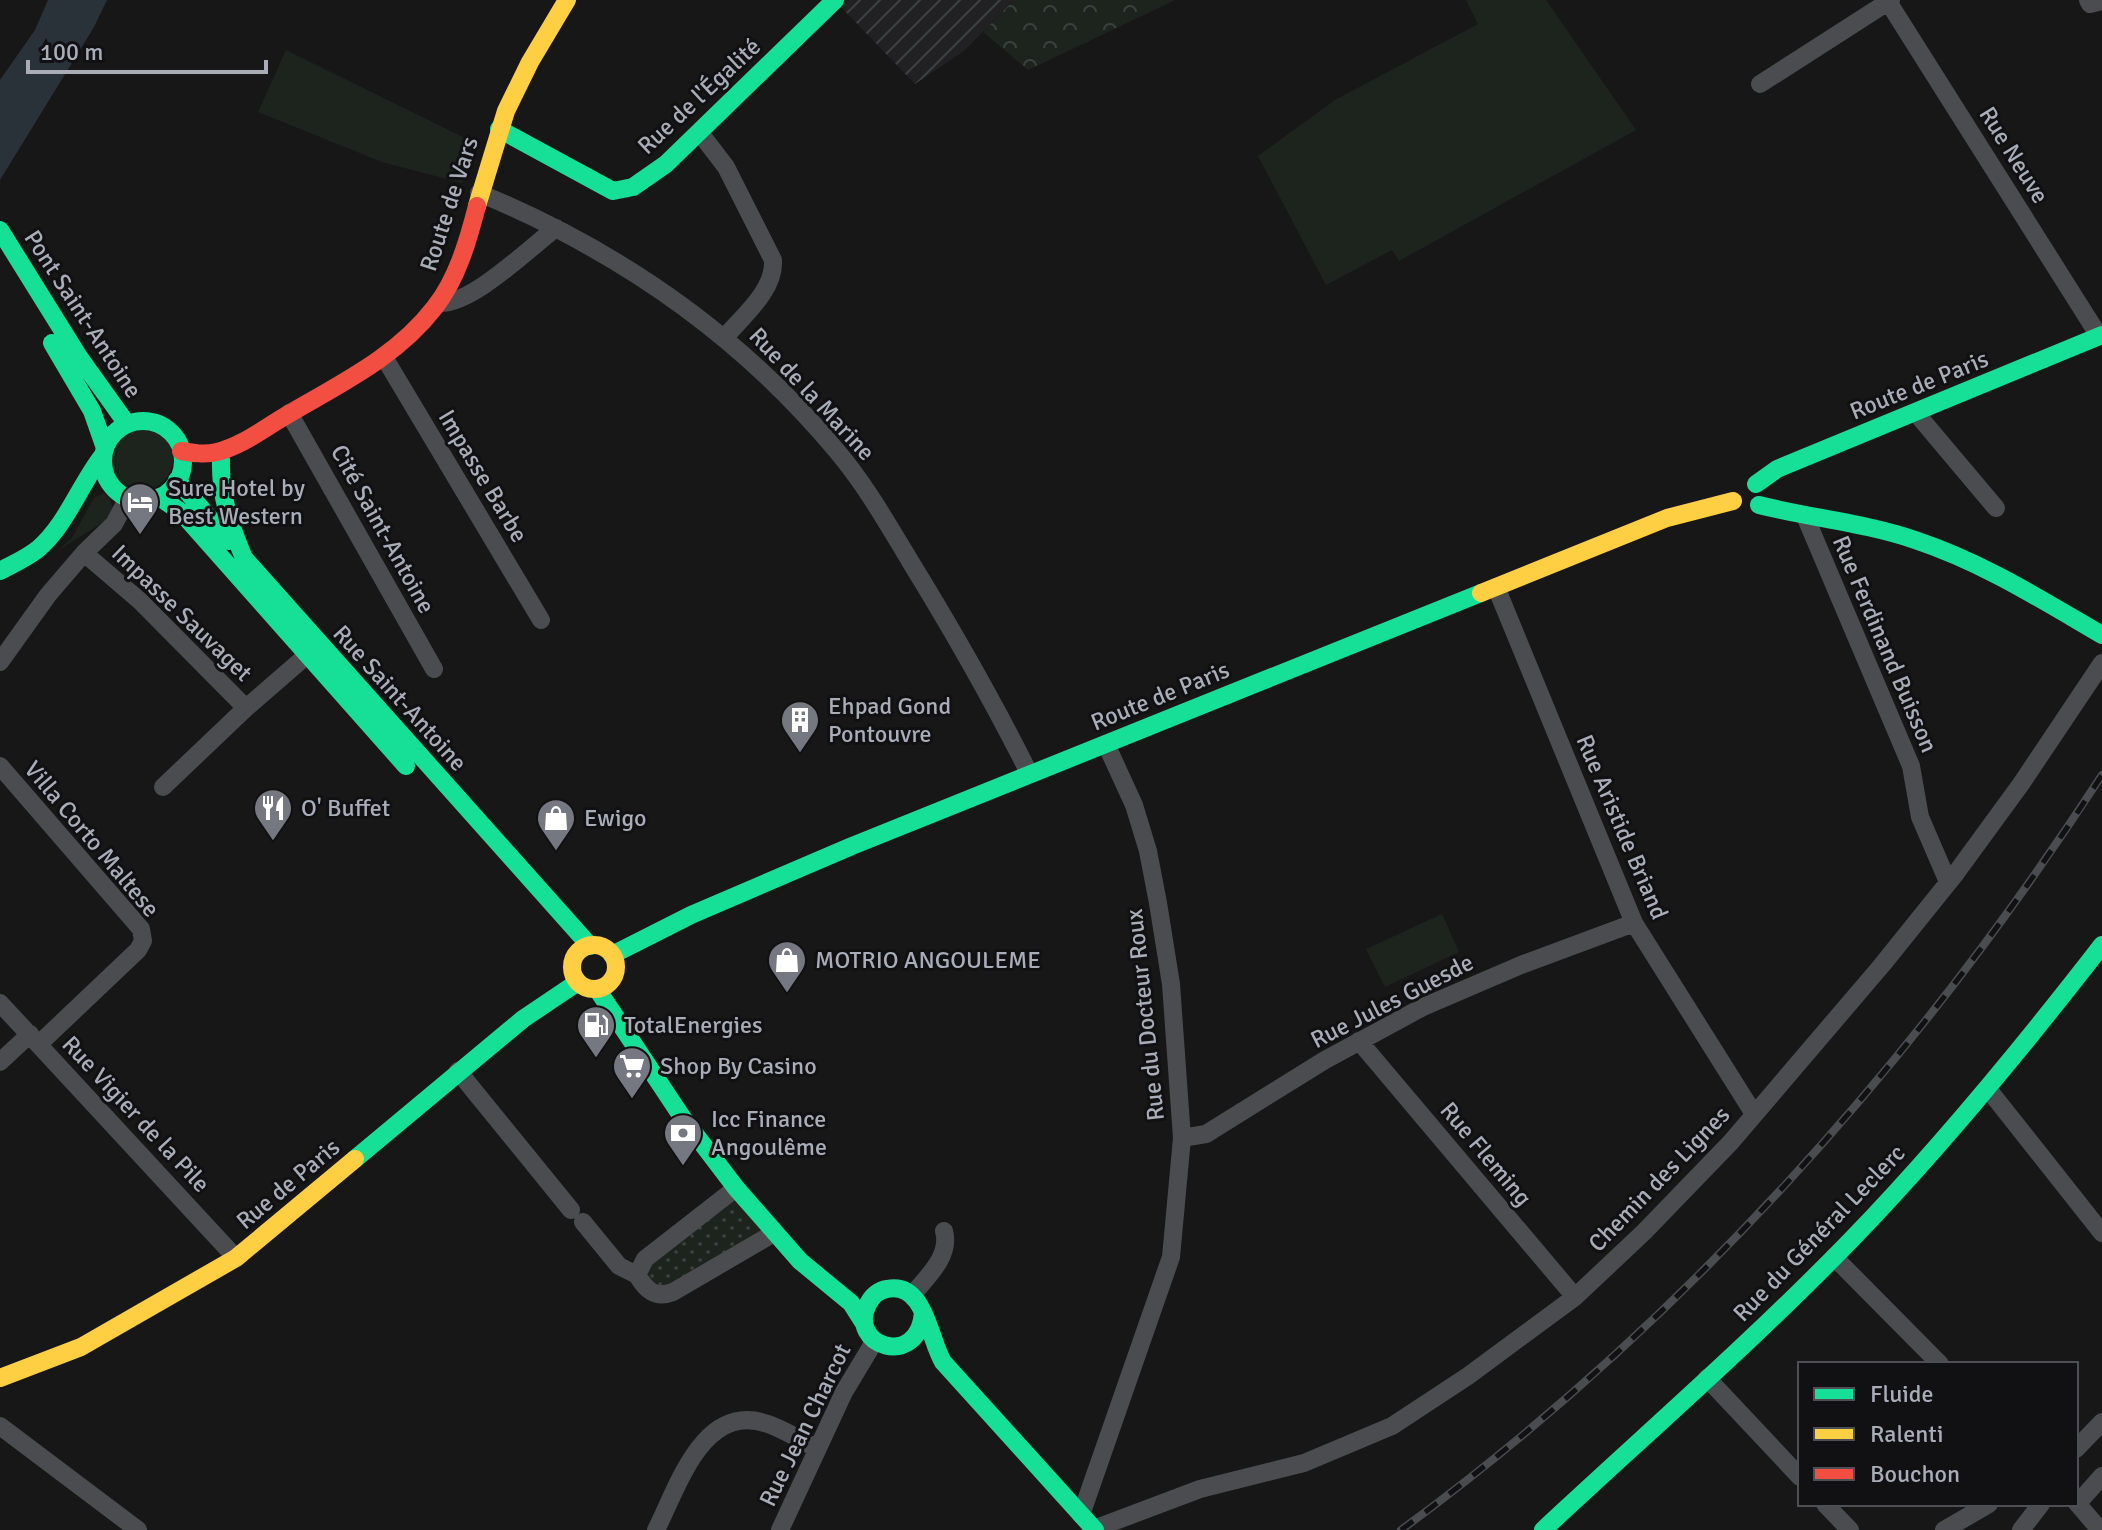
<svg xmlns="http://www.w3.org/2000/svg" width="2102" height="1530" viewBox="0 0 2102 1530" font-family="Signika,sans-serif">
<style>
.industrial{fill:url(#industrial-furrows)}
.grass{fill:#1d241e}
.forest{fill:url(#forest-crowns)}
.park{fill:url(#park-dots)}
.water{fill:#2a3239}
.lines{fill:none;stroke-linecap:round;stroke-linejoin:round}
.street{stroke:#4b4c50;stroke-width:18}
.fast{stroke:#16e098;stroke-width:18}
.slow{stroke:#ffcf43;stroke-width:18}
.jam{stroke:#f24e42;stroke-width:18}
.rail-casing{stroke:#4b4c4f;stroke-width:8}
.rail{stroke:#111113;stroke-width:5;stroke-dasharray:15;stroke-linecap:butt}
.labels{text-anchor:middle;stroke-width:6;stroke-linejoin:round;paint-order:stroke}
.street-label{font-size:24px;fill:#a8adb8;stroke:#111113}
.poi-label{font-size:24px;fill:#a8adb8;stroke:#111113;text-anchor:start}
</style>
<defs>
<pattern id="industrial-furrows" width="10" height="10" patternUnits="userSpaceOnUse" patternTransform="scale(2)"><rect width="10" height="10" fill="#212123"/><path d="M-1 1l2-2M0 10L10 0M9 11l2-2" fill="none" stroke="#3e3f41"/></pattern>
<pattern id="forest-crowns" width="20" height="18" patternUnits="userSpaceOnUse" patternTransform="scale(2)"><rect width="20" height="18" fill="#1d241e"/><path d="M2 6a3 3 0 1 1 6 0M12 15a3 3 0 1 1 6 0" fill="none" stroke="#3b413d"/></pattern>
<pattern id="park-dots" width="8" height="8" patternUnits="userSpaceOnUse" patternTransform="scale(2)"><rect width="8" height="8" fill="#1d241e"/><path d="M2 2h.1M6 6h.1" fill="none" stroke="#3b413d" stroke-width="1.8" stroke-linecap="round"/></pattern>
</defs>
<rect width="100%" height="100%" fill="#171717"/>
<path class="industrial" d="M847,0H1014L964,51L915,84L840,6Z"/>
<path class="grass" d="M1466,0H1546L1636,130L1399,261L1392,250L1326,285L1258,156L1335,100L1478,24Z
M286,50L475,143L460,169L467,174L462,183L382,162L258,112Z
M111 459a31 31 0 1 1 62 0a31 31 0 1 1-62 0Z
M104,493L109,497L113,508L105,521L57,551L72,538L94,498Z
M1442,914L1459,952L1385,987L1366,949Z"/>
<path class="forest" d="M1014,0H1175L1028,70L983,32Z"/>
<path class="park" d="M735,1198L764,1231L667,1288L653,1285L647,1275L648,1267Z"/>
<path class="water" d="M48,0H107L94,27L0,180V80L35,30Z"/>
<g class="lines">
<path class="street" d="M1887,0L2099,336
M2088,0L2090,4L2102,1
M1760,84L1891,0
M700,133L726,167L773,260C775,290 743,316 725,337
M479,193C617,250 740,335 836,450C865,484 887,523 910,561C953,631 993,701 1029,773
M438,303C471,306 529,248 556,228
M384,357L541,620
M289,413L434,669
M1916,413L1996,508
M1805,516L1911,766L1920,817L1948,882
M84,553L140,601L246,708
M1496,587L1634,923L1754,1114
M0,662L48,595L84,553L114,524L128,498
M0,766L141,929L143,941L138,950L39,1044
M163,787L246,708L306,656
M0,1003L236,1258
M1359,1041L1575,1297
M0,1062L30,1034
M458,1071L571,1210
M1988,1089L2102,1233
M1182,1138L1206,1134L1325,1060L1423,1007L1521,965L1634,923
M736,1188L645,1259L637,1275C646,1290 655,1299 673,1292L774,1233
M583,1222L619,1266L637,1275
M1834,1257L1940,1364
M912,1295C927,1277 951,1256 944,1231
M1707,1378L1800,1477
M0,1426L138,1530
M2076,1449L2102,1422
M2076,1502L2100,1530
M2078,1503L2102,1476
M1825,1504L1850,1530
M1081,1515L1171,1257L1182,1138L1171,984L1158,903L1148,851L1134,805L1106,744
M1094,1529L1200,1489L1304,1463L1392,1426L1468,1376L1575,1297L1644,1232L1731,1142L1882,965L1956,873L2021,784L2102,663
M656,1530C678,1487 703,1401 768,1424C785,1430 801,1440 817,1449
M780,1530L844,1392L874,1342
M1944,1530L1989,1504
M2021,1530L2041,1504"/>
<path class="fast" d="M499,129L613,191L633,187L666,164L835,0
M0,230L79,357L127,424
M52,343L92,411L105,448
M103 461a40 40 0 1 1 80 0a40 40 0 1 1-80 0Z
M221,460C220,496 230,525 244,558L590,946
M177,480L229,541
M1756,484L1777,469L2102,335
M159,497L181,512L406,766
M1759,505C1811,518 1865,523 1915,540C1982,562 2042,600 2102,635
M0,571C13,564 27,558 38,549C67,524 80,484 103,455
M612,955L691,915L852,846L1481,593
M597,989L682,1117L736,1188L800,1261L851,1303L863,1322
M355,1159L523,1019L578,982
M923,1312C919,1370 846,1346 868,1304C872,1296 879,1290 887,1289C925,1281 929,1339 943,1362L1095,1530
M1543,1530C1646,1434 1753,1341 1851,1240C1941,1147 2023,1047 2102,945"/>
<path class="slow" d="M477,206L506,111L530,62L567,0
M1481,593L1667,518L1733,501
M572 967a22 22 0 1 1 44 0a22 22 0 1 1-44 0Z
M0,1378L81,1347L236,1258L355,1159"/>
<path class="jam" d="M181,451C193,453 205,455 217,452C241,446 262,430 282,418C337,385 395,359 435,307C457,279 468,241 477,206"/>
<g class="rail-casing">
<path id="rail" d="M1401,1530C1680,1326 1914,1064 2102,775"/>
</g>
<use href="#rail" class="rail"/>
</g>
<defs>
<g id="hotel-pin" transform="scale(2)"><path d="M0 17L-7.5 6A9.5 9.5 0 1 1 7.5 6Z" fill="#757880" stroke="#111113"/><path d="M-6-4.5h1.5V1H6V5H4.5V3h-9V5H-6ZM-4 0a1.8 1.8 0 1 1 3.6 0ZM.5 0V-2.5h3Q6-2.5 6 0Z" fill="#fff"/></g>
<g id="building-pin" transform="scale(2)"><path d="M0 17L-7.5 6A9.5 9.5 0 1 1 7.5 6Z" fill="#757880" stroke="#111113"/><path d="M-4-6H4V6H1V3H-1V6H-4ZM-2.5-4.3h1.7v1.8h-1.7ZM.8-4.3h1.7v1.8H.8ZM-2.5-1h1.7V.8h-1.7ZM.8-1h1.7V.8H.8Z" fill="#fff"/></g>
<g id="restaurant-pin" transform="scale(2)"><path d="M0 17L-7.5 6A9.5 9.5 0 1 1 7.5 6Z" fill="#757880" stroke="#111113"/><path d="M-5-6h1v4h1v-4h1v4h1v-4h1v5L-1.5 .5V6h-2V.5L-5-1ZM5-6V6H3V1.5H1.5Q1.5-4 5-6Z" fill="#fff"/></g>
<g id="shop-pin" transform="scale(2)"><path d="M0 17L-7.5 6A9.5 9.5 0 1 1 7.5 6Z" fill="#757880" stroke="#111113"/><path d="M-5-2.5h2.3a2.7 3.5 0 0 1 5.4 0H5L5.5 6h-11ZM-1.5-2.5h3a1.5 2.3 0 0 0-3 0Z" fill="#fff"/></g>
<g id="fuel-pin" transform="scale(2)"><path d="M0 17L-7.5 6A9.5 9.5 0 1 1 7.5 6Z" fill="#757880" stroke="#111113"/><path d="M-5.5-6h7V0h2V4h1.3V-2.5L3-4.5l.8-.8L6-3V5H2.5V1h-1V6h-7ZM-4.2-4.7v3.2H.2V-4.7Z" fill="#fff"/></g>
<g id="supermarket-pin" transform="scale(2)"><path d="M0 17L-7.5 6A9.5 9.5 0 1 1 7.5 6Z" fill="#757880" stroke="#111113"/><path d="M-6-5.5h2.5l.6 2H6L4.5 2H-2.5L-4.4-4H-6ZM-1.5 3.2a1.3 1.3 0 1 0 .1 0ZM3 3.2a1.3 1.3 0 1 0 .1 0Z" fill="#fff"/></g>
<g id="bank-pin" transform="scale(2)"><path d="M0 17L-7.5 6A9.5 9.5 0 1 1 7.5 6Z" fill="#757880" stroke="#111113"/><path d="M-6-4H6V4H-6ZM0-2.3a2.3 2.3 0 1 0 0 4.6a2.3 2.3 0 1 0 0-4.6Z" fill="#fff"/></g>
</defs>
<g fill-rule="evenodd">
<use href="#hotel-pin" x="140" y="502"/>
<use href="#building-pin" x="800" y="720"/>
<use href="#restaurant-pin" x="273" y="808"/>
<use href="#shop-pin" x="556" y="818"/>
<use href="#shop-pin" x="787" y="960"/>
<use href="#fuel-pin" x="596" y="1025"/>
<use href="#supermarket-pin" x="632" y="1066"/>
<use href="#bank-pin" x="683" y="1133"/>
</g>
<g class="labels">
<g class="street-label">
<text transform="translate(699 96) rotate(-43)" y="8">Rue de l'Égalité</text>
<text transform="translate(2014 155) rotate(58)" y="8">Rue Neuve</text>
<text transform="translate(449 204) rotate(-72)" y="8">Route de Vars</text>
<text transform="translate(83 314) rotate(57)" y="8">Pont Saint-Antoine</text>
<text transform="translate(1919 385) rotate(-22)" y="8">Route de Paris</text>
<text transform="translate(812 394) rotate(47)" y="8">Rue de la Marine</text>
<text transform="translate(483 476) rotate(59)" y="8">Impasse Barbe</text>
<text transform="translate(383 529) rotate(61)" y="8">Cité Saint-Antoine</text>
<text transform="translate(182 613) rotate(44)" y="8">Impasse Sauvaget</text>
<text transform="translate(1885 644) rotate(67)" y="8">Rue Ferdinand Buisson</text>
<text transform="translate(1160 696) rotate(-22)" y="8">Route de Paris</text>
<text transform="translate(400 698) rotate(48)" y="8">Rue Saint-Antoine</text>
<text transform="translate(1622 827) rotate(67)" y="8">Rue Aristide Briand</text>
<text transform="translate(92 839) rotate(50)" y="8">Villa Corto Maltese</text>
<text transform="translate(1392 1001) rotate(-27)" y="8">Rue Jules Guesde</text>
<text transform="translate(1145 1015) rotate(-96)" y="8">Rue du Docteur Roux</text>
<text transform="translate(136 1114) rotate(47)" y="8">Rue Vigier de la Pile</text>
<text transform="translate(1486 1154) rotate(50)" y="8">Rue Fleming</text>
<text transform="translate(1659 1179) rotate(-46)" y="8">Chemin des Lignes</text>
<text transform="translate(288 1184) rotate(-40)" y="8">Rue de Paris</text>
<text transform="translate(1819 1233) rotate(-46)" y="8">Rue du Général Leclerc</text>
<text transform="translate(805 1425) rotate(-64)" y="8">Rue Jean Charcot</text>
</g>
<g class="poi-label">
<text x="168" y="496">Sure Hotel by<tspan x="168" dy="28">Best Western</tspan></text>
<text x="828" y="714">Ehpad Gond<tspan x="828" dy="28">Pontouvre</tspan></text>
<text x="301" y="816">O' Buffet</text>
<text x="584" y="826">Ewigo</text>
<text x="815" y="968">MOTRIO ANGOULEME</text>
<text x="624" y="1033">TotalEnergies</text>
<text x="660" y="1074">Shop By Casino</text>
<text x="711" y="1127">Icc Finance<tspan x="711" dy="28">Angoulême</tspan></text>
</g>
</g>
<rect x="1798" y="1362" width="280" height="144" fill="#111113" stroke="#4d4f55" stroke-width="2"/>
<rect x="1814" y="1388" width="40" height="12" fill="#16e098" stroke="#4d4f55" stroke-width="2"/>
<text x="1870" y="1402" font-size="24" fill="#a8adb8">Fluide</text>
<rect x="1814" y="1428" width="40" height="12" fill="#ffcf43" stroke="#4d4f55" stroke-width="2"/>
<text x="1870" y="1442" font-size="24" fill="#a8adb8">Ralenti</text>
<rect x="1814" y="1468" width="40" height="12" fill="#f24e42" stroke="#4d4f55" stroke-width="2"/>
<text x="1870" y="1482" font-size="24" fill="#a8adb8">Bouchon</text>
<path d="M28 60v12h238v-12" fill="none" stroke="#a8adb8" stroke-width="4"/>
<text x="40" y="60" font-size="24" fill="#a8adb8" stroke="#111113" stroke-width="6" paint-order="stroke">100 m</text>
</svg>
